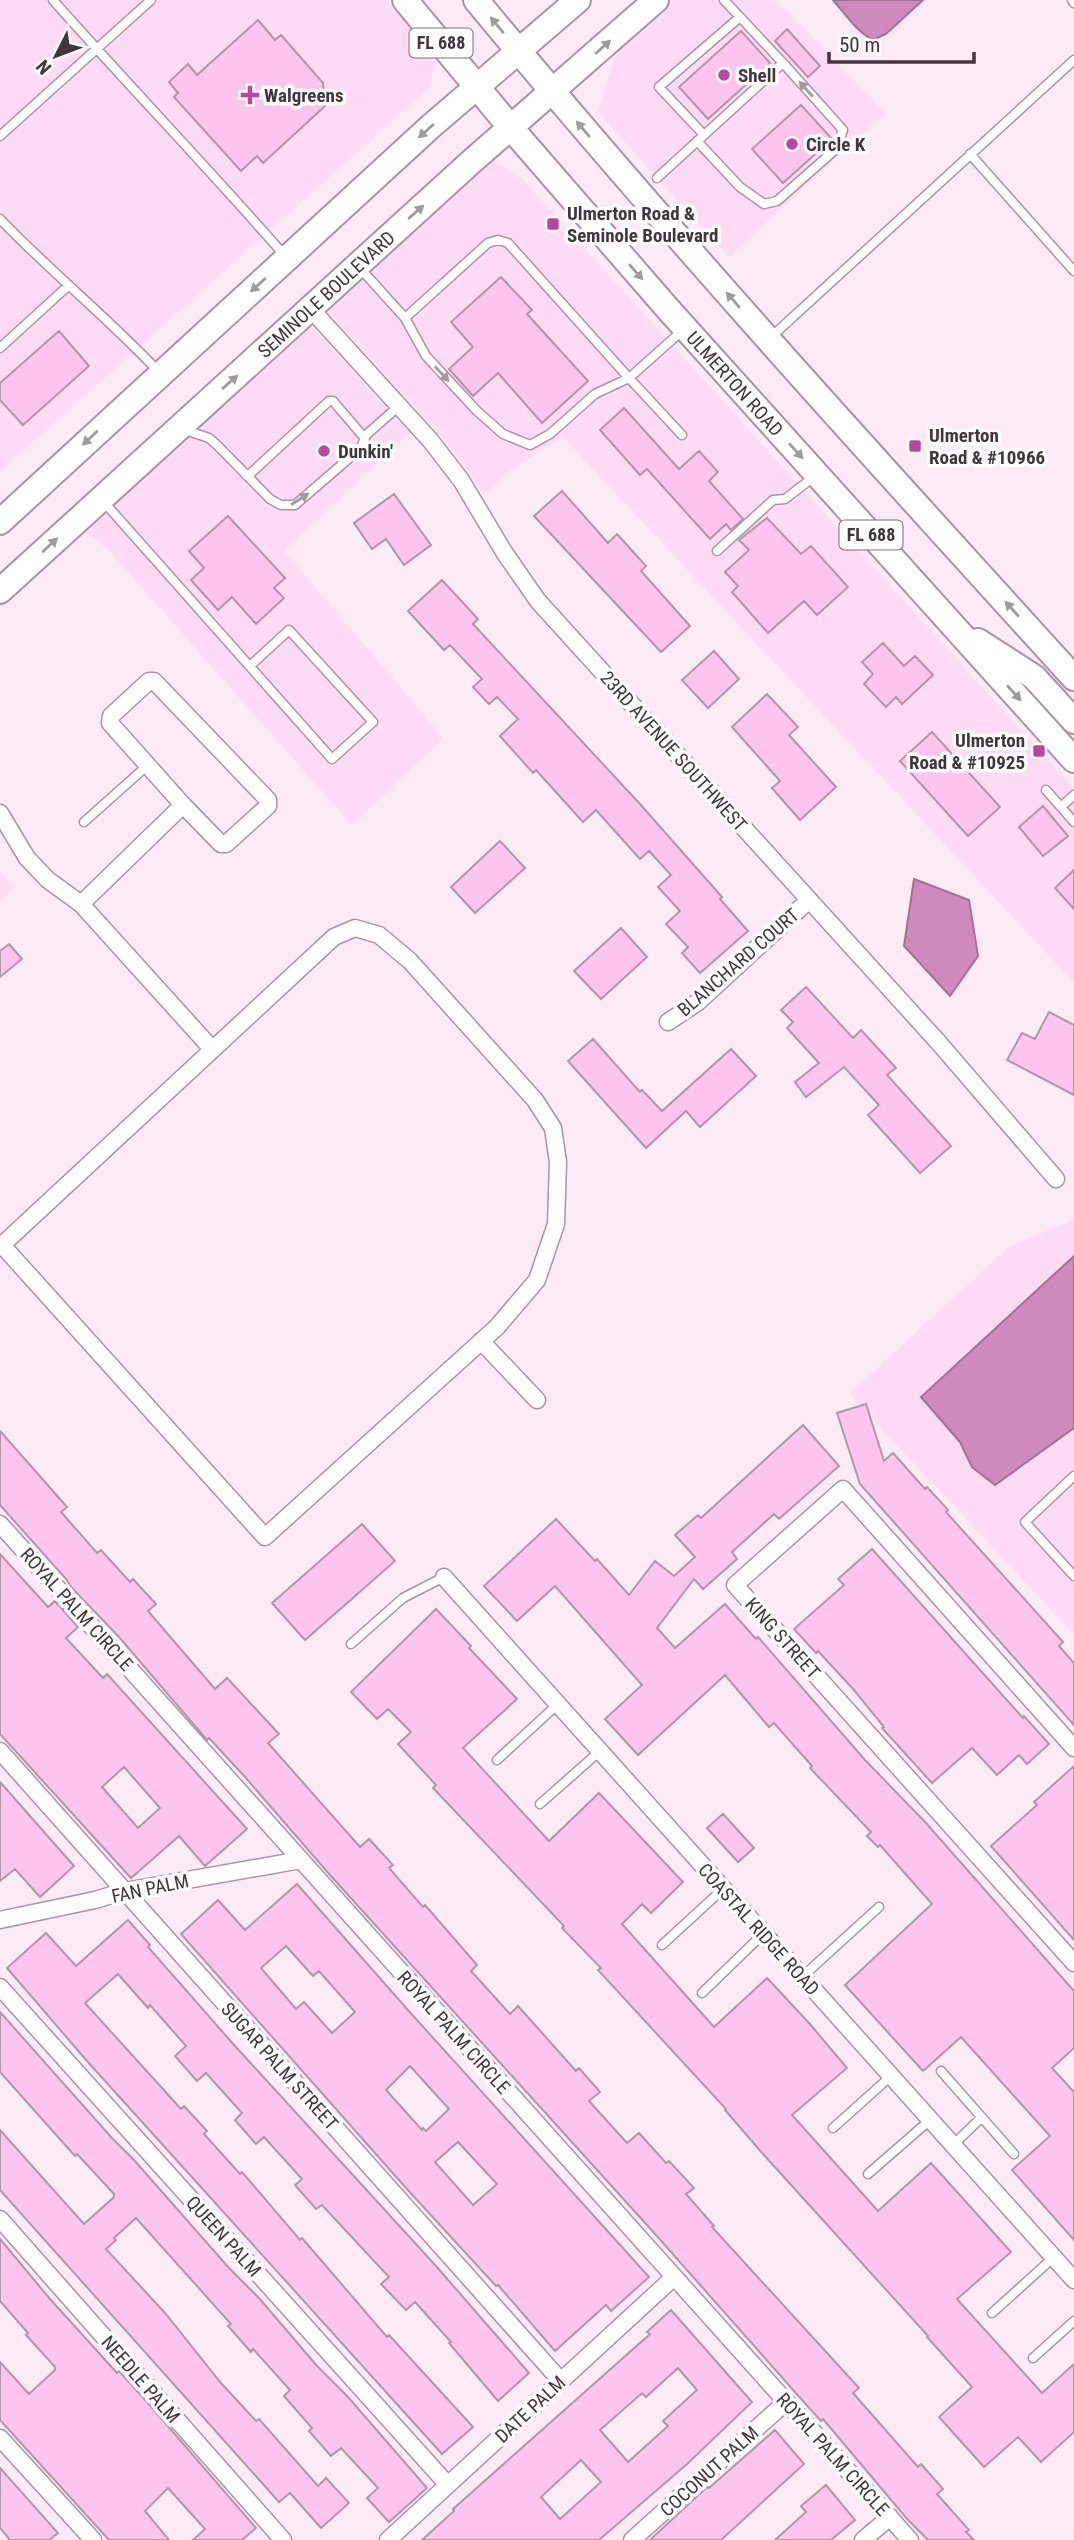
<svg xmlns="http://www.w3.org/2000/svg" width="1074" height="2540" viewBox="0 0 1074 2540" font-family="'Roboto Condensed',sans-serif">
<style>
.built{fill:#ffdaf4}
.water{fill:#ce8abc;stroke:#a47096;stroke-width:2}
.building{fill:#fdc4ed;stroke:#b296aa;stroke-width:2;fill-rule:evenodd}
.lines{fill:none;stroke-linecap:round;stroke-linejoin:round}
.service-casing{stroke:#ad92a5;stroke-width:11}
.minor-casing{stroke:#ad92a5;stroke-width:19}
.primary-casing{stroke:#ad92a5;stroke-width:28}
.service{stroke:#fff;stroke-width:8}
.minor{stroke:#fff;stroke-width:16}
.primary{stroke:#fff;stroke-width:24}
.oneway{fill:#a09a9e}
.poi-dot{fill:#b947a1;stroke:#fdfdfd;stroke-width:2.5}
.labels{text-anchor:middle;stroke-width:7;stroke-linejoin:round;paint-order:stroke}
.shield{fill:#fdfdfd;stroke:#797177;stroke-width:2}
.shield-label{font-size:18px;font-weight:bold;fill:#41353e}
.poi-label{font-size:19px;font-weight:bold;fill:#41353e;stroke:#fdfdfd;text-anchor:start}
.street-label{font-size:19px;fill:#41353e;stroke:#fdfdfd}
</style>
<rect width="100%" height="100%" fill="#fceaf6"/>
<path class="built" d="M0,0H386L435,53L430,87L0,471Z
M671,0H776L885,113L729,257L598,112L618,47Z
M491,160L520,177L1074,789V982L563,437L510,470L483,495L470,473L439,433L327,310Z
M310,325L409,433L284,551L443,738L352,825L107,548L84,532Z
M0,873L14,888L0,900Z
M1074,1220V1256L921,1397L960,1442L972,1467L994,1485L1074,1428V1634L849,1394L1010,1246Z"/>
<path class="water" d="M833,0H923L886,34L873,40C856,31 846,15 833,0Z
M914,879L969,900L978,956L950,996L904,946Z
M1074,1256V1428L995,1485L972,1467L960,1442L921,1397Z"/>
<path class="building" d="M258,20L275,40L281,35L323,83L325,106L263,163L257,156L241,171L174,97L178,93L169,82L188,64L197,75Z
M787,29L820,66L808,77L775,41Z
M741,31L770,63L708,119L679,87Z
M801,105L832,139L783,183L752,149Z
M501,277L532,310L527,314L588,381L542,423L498,373L473,396L449,369L473,347L451,322Z
M59,331L89,366L23,425L0,400V383Z
M624,408L679,469L699,451L718,472L709,481L743,519L731,530L726,524L710,539L647,469L640,475L600,430Z
M562,491L608,543L617,534L646,566L641,571L690,626L661,652L534,516Z
M394,494L431,545L404,565L386,539L372,549L354,523Z
M228,516L285,578L274,588L284,598L256,624L232,597L218,610L191,580L204,568L189,551Z
M767,518L801,554L811,546L848,587L817,615L804,601L768,633L732,592L738,586L725,572L749,550L739,540Z
M442,580L478,619L473,624L640,804L722,897L720,899L748,931L700,973L682,953L688,947L666,924L680,911L658,887L671,875L649,851L640,859L596,810L583,822L536,770L533,773L500,736L518,719L497,697L489,704L473,687L482,679L450,645L444,650L408,611Z
M883,643L904,666L915,656L933,675L902,704L896,697L886,707L864,684L873,674L862,662Z
M714,651L739,679L708,708L682,680Z
M767,694L798,727L789,735L836,787L800,820L772,788L780,781L732,727Z
M932,732L1000,807L968,836L900,761Z
M1043,806L1068,836L1043,856L1019,827Z
M500,841L525,868L475,913L451,887Z
M1074,870V909L1055,888Z
M621,928L647,957L601,999L574,971Z
M9,944L22,959L0,977V951Z
M806,987L853,1038L861,1030L896,1068L887,1075L951,1146L920,1173L868,1115L879,1105L844,1067L806,1097L795,1082L819,1063L787,1028L793,1022L781,1010Z
M1049,1012L1074,1025V1095L1007,1060L1022,1033L1035,1039Z
M593,1039L640,1092L642,1090L662,1111L731,1049L756,1076L700,1127L686,1111L646,1148L568,1061Z
M866,1404L884,1461L893,1453L925,1489L927,1487L948,1510L946,1512L1063,1642L1059,1646L1074,1663V1725L860,1484L837,1413Z
M803,1425L839,1466L779,1519L774,1514L732,1552L737,1559L703,1589L694,1579L657,1628L675,1648L725,1604L756,1639L758,1637L865,1760L926,1823L1074,1991V2048L1052,2068L1074,2092V2240L1012,2170L1050,2136L961,2037L923,2071L845,1985L932,1904L880,1845L878,1847L867,1836L871,1832L810,1768L812,1766L774,1723L769,1727L725,1675L638,1755L605,1719L642,1685L555,1586L517,1621L484,1586L556,1519L595,1561L597,1559L629,1595L655,1561L674,1576L695,1557L675,1535L698,1515L701,1518Z
M0,1431L67,1507L61,1512L97,1553L101,1550L130,1582L133,1579L156,1604L148,1611L215,1689L227,1678L279,1734L268,1743L360,1847L369,1839L393,1865L389,1868L423,1907L425,1905L477,1965L471,1971L510,2014L518,2006L576,2071L579,2068L600,2092L589,2101L627,2143L639,2133L666,2163L669,2161L694,2188L686,2194L714,2226L712,2227L859,2388L853,2393L918,2467L921,2464L943,2489L937,2494L969,2530L966,2532L974,2540H928L908,2520L823,2419L821,2421L794,2391L656,2235L330,1875L245,1777L209,1738L207,1740L119,1637L71,1587L67,1580L0,1505Z
M362,1524L395,1561L305,1640L272,1603Z
M872,1549L1023,1718L1024,1716L1049,1744L1027,1764L1019,1755L997,1775L972,1748L932,1783L882,1728L884,1727L854,1690L818,1651L816,1653L794,1629L844,1585L838,1579Z
M0,1554L48,1607L55,1601L78,1627L66,1638L103,1678L107,1674L247,1829L205,1866L179,1836L131,1878L0,1734ZM124,1767L160,1808L138,1828L102,1787Z
M436,1609L471,1646L469,1648L517,1699L463,1748L549,1841L599,1793L683,1882L651,1913L642,1904L622,1924L714,2027L767,1978L809,2023L847,2068L792,2115L878,2211L931,2163L1011,2252L957,2299L1042,2393L1074,2364V2432L1041,2462L1018,2437L984,2467L939,2417L972,2387L927,2337L928,2336L763,2154L725,2110L726,2109L598,1970L601,1968L562,1928L564,1926L433,1788L436,1785L398,1744L411,1732L388,1709L377,1719L351,1692Z
M1074,1766V1940L991,1846L1037,1805L1034,1802Z
M0,1782L74,1866L40,1897L15,1869L0,1881Z
M723,1814L754,1848L738,1862L707,1828Z
M297,1884L407,2009L649,2277L611,2311L606,2305L555,2351L498,2285L496,2286L406,2188L181,1934L218,1900L245,1930ZM286,1946L313,1976L319,1971L355,2012L332,2033L304,2002L296,2009L261,1968ZM410,2066L449,2109L426,2131L423,2128L422,2130L386,2090ZM458,2142L497,2184L473,2205L435,2162Z
M128,1920L150,1945L148,1947L235,2046L436,2266L529,2373L498,2401L449,2343L451,2342L415,2302L406,2310L381,2284L389,2277L322,2205L316,2209L295,2185L302,2179L264,2137L256,2144L235,2120L242,2113L206,2073L197,2081L175,2056L186,2046L150,2005L148,2008L118,1974L85,2003L181,2109L184,2106L207,2131L204,2134L240,2174L242,2172L300,2240L302,2238L387,2337L389,2335L473,2427L442,2454L87,2061L7,1968L46,1933L76,1966Z
M0,2012L111,2137L134,2160L229,2268L259,2298L317,2366L348,2397L427,2488L389,2522L367,2498L378,2488L341,2448L331,2456L309,2431L312,2428L284,2396L290,2390L253,2349L251,2352L228,2326L231,2324L136,2218L114,2238L116,2240L106,2249L165,2313L221,2383L256,2421L259,2419L318,2486L326,2478L349,2503L321,2528L290,2493L279,2502L0,2190V2130L84,2224L114,2197V2194L77,2154L75,2156L0,2072Z
M0,2239L50,2299L117,2373L119,2371L147,2402L256,2528L242,2540H193L205,2529L168,2488L145,2511L169,2540H109L0,2420V2362L29,2394L55,2370V2367L26,2335L28,2333L0,2301Z
M671,2310L752,2402L687,2464L599,2540H422L454,2511L453,2509L650,2334L647,2332ZM678,2368L697,2390L663,2421L668,2426L628,2462L600,2430L642,2393L646,2397ZM581,2460L601,2482L560,2519L541,2497Z
M775,2430L804,2464L721,2540H650L707,2487L709,2488Z
M0,2468L58,2533L49,2540H10L0,2528Z
M826,2485L855,2520L831,2540H775L806,2512L801,2506Z"/>
<g class="lines">
<g class="service-casing">
<path id="service" d="M53,0C130,87 210,170 286,257
M1072,0L1074,3
M704,135L659,87L740,17
M0,136L151,0
M697,141L740,187L764,204L777,201L836,149L843,130L783,63
M970,154L1074,271
M657,178L783,63L724,0
M0,219C51,272 108,318 158,371
M359,267L405,318L488,243L498,240L508,243L629,378L683,330
M405,318L426,356L477,411L503,434L530,445L550,434L595,394L629,378L682,435
M770,338L1074,60
M0,348L69,285
M182,429L209,438L218,446L270,499L281,505H295L361,448L366,435
M246,475L250,474L329,401H333L362,435H366L399,406
M103,501L332,759L373,722L289,630L250,666
M717,551L773,500L785,499L815,476
M1046,790L1061,807
M1074,795L1061,807L1074,822
M84,822L148,765
M1074,1476L1025,1522L1074,1576
M351,1644L403,1598L444,1577
M497,1760L558,1704
M540,1804L600,1751
M662,1945L723,1889
M802,1977L879,1907
M702,1993L763,1934
M941,2071L1014,2154
M833,2128L891,2076
M953,2145L982,2117
M868,2174L930,2120
M992,2313L1054,2257
M1033,2358L1074,2321"/>
</g>
<g class="minor-casing">
<path id="minor" d="M310,308L430,440L461,480L504,552L538,601L939,1043L1056,1179
M0,813L27,858L48,880L81,904L212,1049
M81,904L183,805L221,844H226L268,806V800L154,681H149L111,716L110,723L183,805
M355,928L379,935L410,961L535,1100L553,1128L558,1162L556,1224L537,1280L497,1327L265,1537L2,1245L334,937Z
M668,1022L698,1002L808,901
M481,1341L537,1400
M0,1524L910,2540
M444,1577L1074,2280
M1074,1748L843,1489L735,1585L1074,1963
M0,1751L560,2380
M0,1920L95,1900L125,1891L301,1860
M0,1987L448,2485
M0,2219L283,2540
M0,2438L93,2540
M388,2540L673,2278
M632,2540L786,2402
M863,2540L890,2517"/>
</g>
<g class="primary-casing">
<g id="primary">
<path id="s1" d="M405,0L511,128L668,309L1074,760"/>
<path d="M476,0C668,232 871,455 1074,678"/>
<path d="M0,522L430,127L578,0"/>
<path id="s2" d="M0,591L471,162L656,0"/>
<path d="M978,641L1034,677L1074,721"/>
</g>
</g>
<use href="#service" class="service"/>
<use href="#minor" class="minor"/>
<use href="#primary" class="primary"/>
</g>
<defs><path id="oneway-solid" d="M-6-.8H1V-3.2L6.5 0L1 3.2V.8H-6Z" transform="scale(1.75)"/></defs>
<g class="oneway">
<use href="#oneway-solid" transform="translate(497 25) rotate(-130)"/>
<use href="#oneway-solid" transform="translate(603 47) rotate(-42)"/>
<use href="#oneway-solid" transform="translate(806 89) rotate(-132)"/>
<use href="#oneway-solid" transform="translate(583 129) rotate(-130)"/>
<use href="#oneway-solid" transform="translate(426 131) rotate(138)"/>
<use href="#oneway-solid" transform="translate(416 212) rotate(-42)"/>
<use href="#oneway-solid" transform="translate(636 272) rotate(49)"/>
<use href="#oneway-solid" transform="translate(258 285) rotate(138)"/>
<use href="#oneway-solid" transform="translate(733 300) rotate(-131)"/>
<use href="#oneway-solid" transform="translate(442 374) rotate(47)"/>
<use href="#oneway-solid" transform="translate(230 382) rotate(-42)"/>
<use href="#oneway-solid" transform="translate(90 438) rotate(137)"/>
<use href="#oneway-solid" transform="translate(796 451) rotate(48)"/>
<use href="#oneway-solid" transform="translate(300 499) rotate(-33)"/>
<use href="#oneway-solid" transform="translate(50 545) rotate(-43)"/>
<use href="#oneway-solid" transform="translate(1012 609) rotate(-132)"/>
<use href="#oneway-solid" transform="translate(1014 693) rotate(48)"/>
</g>
<g class="poi-dot">
<circle cx="724" cy="75" r="7"/>
<path d="M246.5 84.5h7v7h7v7h-7v7h-7v-7h-7v-7h7z"/>
<circle cx="792" cy="144" r="7"/>
<rect x="546" y="217" width="14" height="14" rx="3.5"/>
<rect x="908" y="439" width="14" height="14" rx="3.5"/>
<circle cx="324" cy="451" r="7"/>
<rect x="1032" y="744" width="14" height="14" rx="3.5"/>
</g>
<g class="labels">
<g class="shield">
<rect x="409.5" y="28.5" width="63" height="29" rx="5"/>
<rect x="839.5" y="520.5" width="63" height="29" rx="5"/>
</g>
<g class="shield-label">
<text x="441" y="49">FL 688</text>
<text x="871" y="541">FL 688</text>
</g>
<g class="poi-label">
<text x="738" y="82">Shell</text>
<text x="264" y="102">Walgreens</text>
<text x="806" y="151">Circle K</text>
<text x="567" y="220">Ulmerton Road &amp;<tspan x="567" dy="22">Seminole Boulevard</tspan></text>
<text x="929" y="442">Ulmerton<tspan x="929" dy="22">Road &amp; #10966</tspan></text>
<text x="338" y="458">Dunkin'</text>
<text x="1025" y="747" text-anchor="end">Ulmerton<tspan x="1025" dy="22">Road &amp; #10925</tspan></text>
</g>
<g class="street-label">
<text dy="7" stroke="none"><textPath href="#s2" startOffset="441">SEMINOLE BOULEVARD</textPath></text>
<text dy="7" stroke="none"><textPath href="#s1" startOffset="506">ULMERTON ROAD</textPath></text>
<text transform="translate(674 751) rotate(48)" y="7">23RD AVENUE SOUTHWEST</text>
<text transform="translate(738 962) rotate(-41)" y="7">BLANCHARD COURT</text>
<text transform="translate(77 1609) rotate(48)" y="7">ROYAL PALM CIRCLE</text>
<text transform="translate(783 1638) rotate(48)" y="7">KING STREET</text>
<text transform="translate(150 1888) rotate(-12)" y="7">FAN PALM</text>
<text transform="translate(759 1929) rotate(48)" y="7">COASTAL RIDGE ROAD</text>
<text transform="translate(454 2032) rotate(48)" y="7">ROYAL PALM CIRCLE</text>
<text transform="translate(280 2066) rotate(48)" y="7">SUGAR PALM STREET</text>
<text transform="translate(224 2236) rotate(48)" y="7">QUEEN PALM</text>
<text transform="translate(141 2379) rotate(49)" y="7">NEEDLE PALM</text>
<text transform="translate(530 2409) rotate(-43)" y="7">DATE PALM</text>
<text transform="translate(833 2454) rotate(48)" y="7">ROYAL PALM CIRCLE</text>
<text transform="translate(709 2471) rotate(-42)" y="7">COCONUT PALM</text>
</g>
</g>
<g transform="translate(56 56) rotate(228)" stroke="#fdfdfd" stroke-width="5" paint-order="stroke">
<path d="M0-5L12 26L0 18L-12 26Z" fill="#41353e"/>
<text y="-10" font-size="19" font-weight="bold" text-anchor="middle" fill="#41353e">N</text>
</g>
<path d="M829 52v10h145v-10" fill="none" stroke="#41353e" stroke-width="3.5"/>
<text x="839" y="52" font-size="21" fill="#41353e" stroke="#fdfdfd" stroke-width="5" paint-order="stroke">50 m</text>
</svg>
